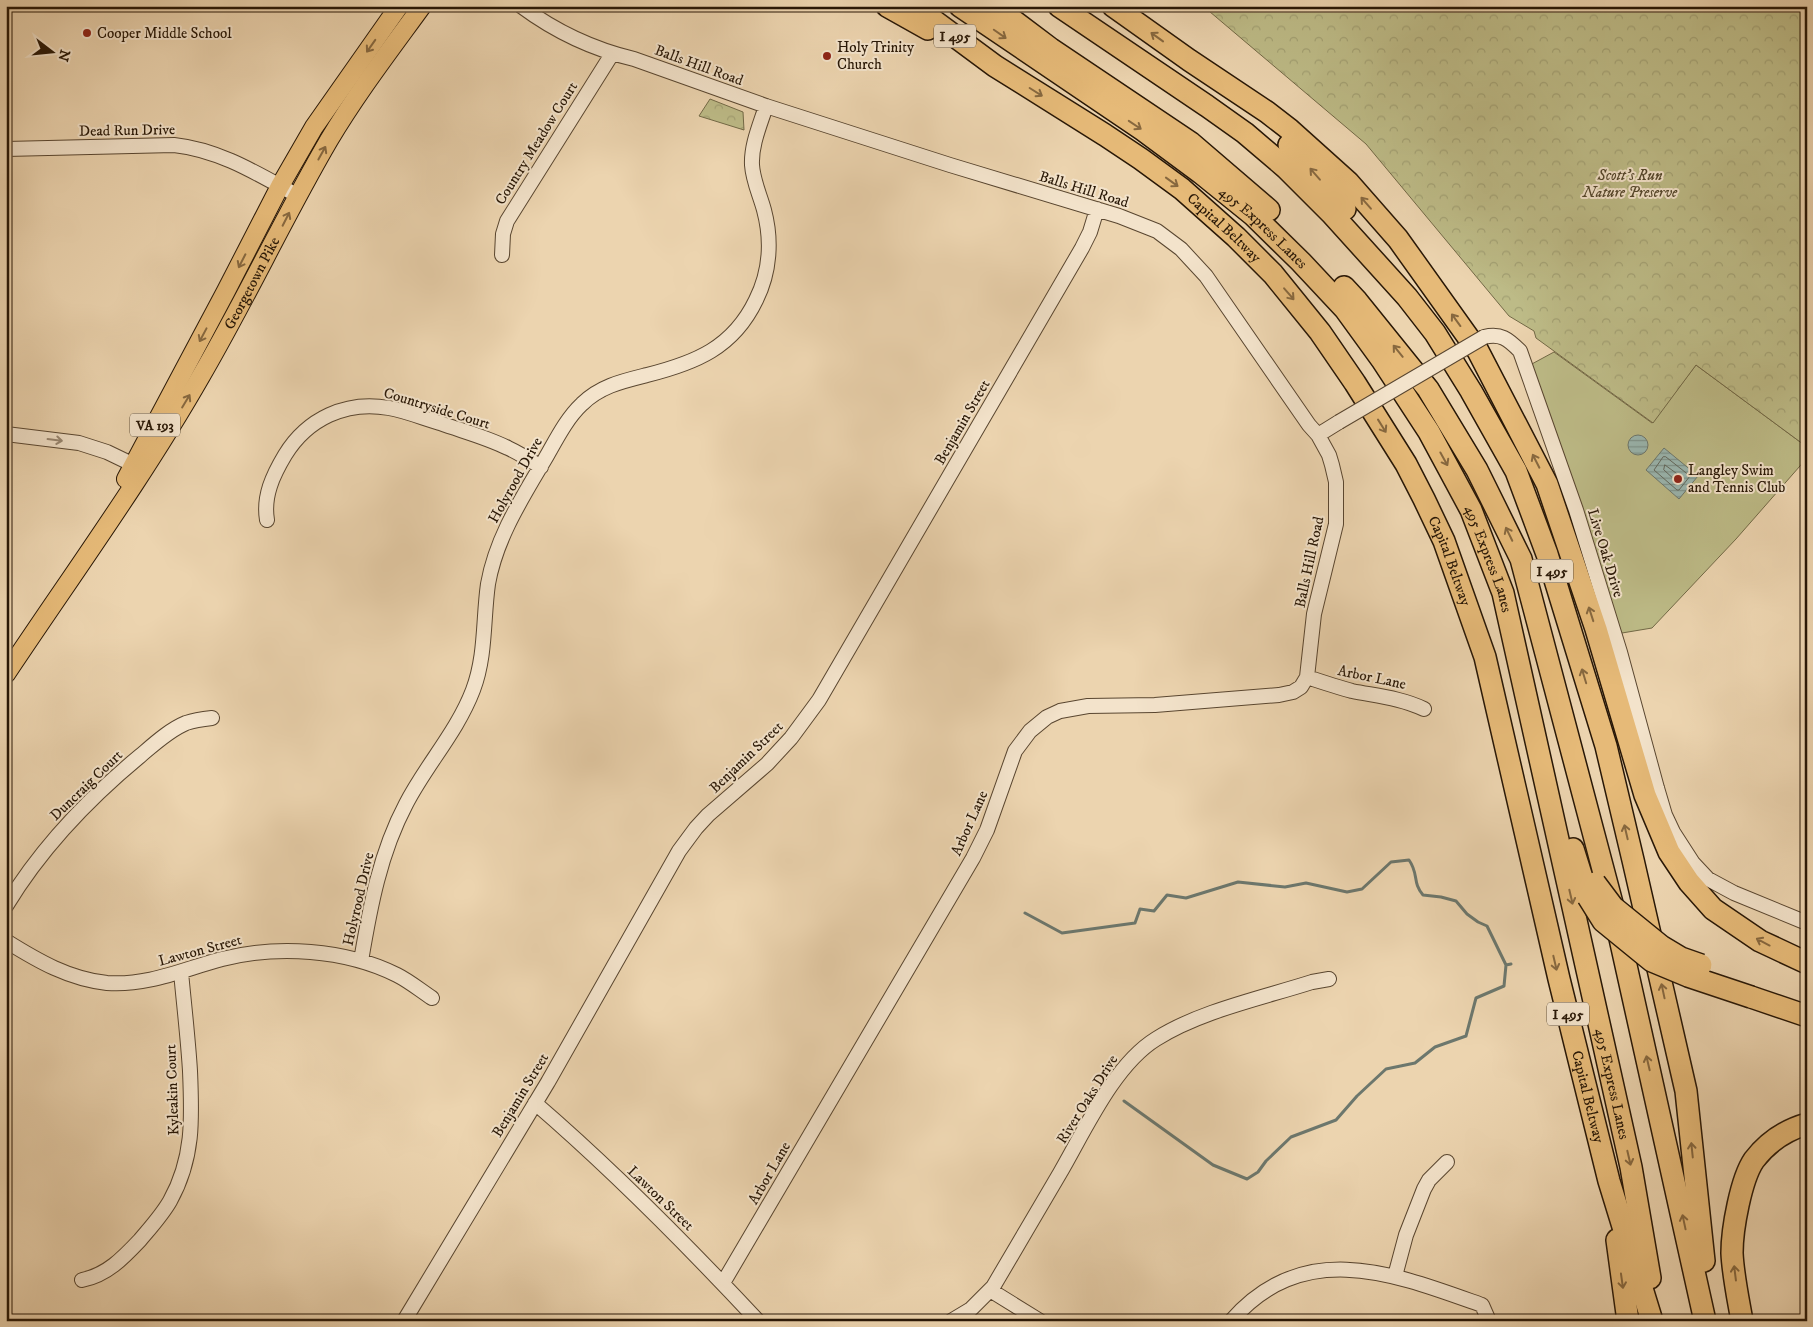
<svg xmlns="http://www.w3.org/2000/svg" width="1813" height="1327" viewBox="0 0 1813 1327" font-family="'IM FELL DW Pica',serif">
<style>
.grass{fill:#bdbb87;stroke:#726946}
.forest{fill:url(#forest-crowns);stroke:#726946}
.water{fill:url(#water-rules);stroke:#6c776d}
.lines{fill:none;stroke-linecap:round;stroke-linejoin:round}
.shore{stroke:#61675c;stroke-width:1}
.stream{stroke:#6c776d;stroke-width:3}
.minor-casing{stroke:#594630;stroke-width:16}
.major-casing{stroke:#281706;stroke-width:20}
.highway-casing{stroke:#281706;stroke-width:24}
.minor{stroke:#f3e3cb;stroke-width:14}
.major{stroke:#e6ba78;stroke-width:18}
.highway{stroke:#e6ba78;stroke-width:21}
.minor-bridge-casing{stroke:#594630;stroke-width:16;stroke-linecap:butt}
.highway-bridge-casing{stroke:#281706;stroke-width:24;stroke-linecap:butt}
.minor-bridge{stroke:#f3e3cb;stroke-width:14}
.highway-bridge{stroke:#e6ba78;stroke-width:21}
.oneway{stroke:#87683f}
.oneway2{stroke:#988772}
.poi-dot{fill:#8f2418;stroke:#f3e3cb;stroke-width:2}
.labels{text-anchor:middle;stroke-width:4;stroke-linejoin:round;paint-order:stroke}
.shield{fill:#f3e3cb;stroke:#655441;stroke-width:1}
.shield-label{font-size:14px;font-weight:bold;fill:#281706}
.poi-label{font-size:15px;fill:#281706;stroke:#f3e3cb;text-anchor:start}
.street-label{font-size:15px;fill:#281706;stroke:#f3e3cb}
.park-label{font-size:15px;font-style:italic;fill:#55482d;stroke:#f3e3cb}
</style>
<defs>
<pattern id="forest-crowns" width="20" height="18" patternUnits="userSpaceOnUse" patternTransform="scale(1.25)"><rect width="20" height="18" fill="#bdbb87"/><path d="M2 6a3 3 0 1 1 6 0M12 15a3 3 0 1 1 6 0" fill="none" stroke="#a2a073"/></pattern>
<pattern id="water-rules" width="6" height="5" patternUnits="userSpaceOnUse" patternTransform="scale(1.25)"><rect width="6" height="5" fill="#9ab7b1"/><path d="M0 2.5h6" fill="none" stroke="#7e948e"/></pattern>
</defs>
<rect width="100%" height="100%" fill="#ecd4af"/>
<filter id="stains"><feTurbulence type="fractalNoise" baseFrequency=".004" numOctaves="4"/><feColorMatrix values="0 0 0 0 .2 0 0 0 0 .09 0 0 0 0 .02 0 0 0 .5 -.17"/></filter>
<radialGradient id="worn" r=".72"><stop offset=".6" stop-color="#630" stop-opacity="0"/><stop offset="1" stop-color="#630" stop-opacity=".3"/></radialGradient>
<path class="grass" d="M1554,352L1652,423L1696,365L1807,447V458L1736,539L1652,628L1616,634L1530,365Z"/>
<path class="forest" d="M1203,6H1807V447L1696,365L1653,423L1536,338L1534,331L1509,316L1366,144Z
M710,99L743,112L744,130L699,116Z"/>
<path class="water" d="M1628 445a10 10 0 1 1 20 0a10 10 0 1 1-20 0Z
M1664,448L1698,476L1679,499L1646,470Z"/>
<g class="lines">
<path class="shore" d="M1666,457L1690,476L1679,490H1677L1654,470L1663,457Z
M1665,465L1680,476V481H1676L1664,470Z"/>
<path class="stream" d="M1025,913L1062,933L1135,923L1140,909L1154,911L1167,895L1186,898L1238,882L1285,887L1306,883L1347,892L1362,889L1391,862L1409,860C1419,874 1412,882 1423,895L1441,897L1456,901L1467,914L1478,922L1487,926L1506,965L1511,964
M1124,1101L1213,1165L1247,1179L1258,1172L1266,1161L1291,1137L1336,1120L1357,1096L1386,1069L1415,1063L1435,1047L1466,1036L1476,998L1504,986L1506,965"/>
<g class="minor-casing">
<path id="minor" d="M521,6C556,32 592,49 634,59L766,106L950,165L1119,216L1157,231L1181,249L1206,276L1309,425L1318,435L1329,455L1332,465L1336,482V524L1314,614L1307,677L1301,687L1293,692L1279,695L1155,705L1088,706L1060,711L1047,717L1030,731L1015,751L987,830L973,858L723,1283
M6,149L174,145C220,150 258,174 298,196
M502,255L503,234L507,221L612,54
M1484,337C1501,333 1508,339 1520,351L1576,510L1620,652L1657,788L1665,815L1673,832L1693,863L1708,879L1734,893L1807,923
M6,434L79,443L107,452L134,465
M1318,435L1339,422
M267,520C263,496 273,475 285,455C307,419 346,400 389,408C406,411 423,418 440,423C462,431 486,437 508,448C519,453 530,460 541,467
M1307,677C1322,682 1337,687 1352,691C1377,696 1401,698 1424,709
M6,906C41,848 88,799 140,756C153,745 169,730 186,723C195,720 203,719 212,718
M6,941C38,961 69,979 107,983C148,986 184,969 222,959C277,945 345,949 397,975C409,981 420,990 432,998
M361,961C370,907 380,853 406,804C426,765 457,732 473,690C486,656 483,619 488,584C496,538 522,498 545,459C556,440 566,419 582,404C600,386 623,381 647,375C695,363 733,348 756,300C770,272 772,240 764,210C760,195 753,181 752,165C751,145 760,125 766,106
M535,1103C614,1171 687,1245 758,1321
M1395,1276L1406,1235L1424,1189L1429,1180L1447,1162
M82,1280C107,1275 123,1258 140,1240C151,1227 162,1215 170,1201C194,1158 192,1118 190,1071C188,1038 184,1005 181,972
M990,1290L1040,1321
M404,1321L548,1082L679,851L696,828L708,815L767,764L791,738L819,700L1082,248L1090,232L1097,209
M951,1321L971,1309L993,1287C1015,1249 1038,1211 1060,1173C1085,1130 1114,1065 1156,1039C1200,1011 1262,998 1312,982L1329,979
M1231,1321C1304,1237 1395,1274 1482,1305L1489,1321"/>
</g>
<g class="major-casing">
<g id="major">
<path d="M126,479L226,291L280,186L314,127L399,6"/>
<path id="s1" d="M6,674C72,575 142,479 201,376C246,299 284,217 329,140C357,93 390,50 422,6"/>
</g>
</g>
<g class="highway-casing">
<g id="highway">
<path d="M887,6L928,29"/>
<path id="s2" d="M914,6L995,66L1105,135L1141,159L1182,189L1236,237L1273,274L1320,332L1355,383L1406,464L1424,499L1444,541L1485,657L1559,979L1609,1181L1652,1321"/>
<path id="s3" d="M960,6L1143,130L1201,173L1253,215L1301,262L1345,309L1382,360L1429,432L1471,510L1503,593L1631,1167L1650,1278"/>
<path d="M994,6L1051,49L1191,143L1269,210"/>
<path d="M1059,6L1207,106L1245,133L1286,168L1331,213L1407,297L1435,333L1471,391L1516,471L1547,554L1606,746L1633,860L1686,1091L1704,1261"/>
<path d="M1113,6L1189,60L1267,112L1289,129L1348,182L1398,239L1478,351L1547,484L1596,629L1645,795L1669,852L1689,882L1713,909L1760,941L1807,963"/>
<path d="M1289,145L1345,209"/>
<path d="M1344,287L1357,301L1428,389L1477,470L1521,559L1613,907L1705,1321"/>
<path d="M1573,849L1588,897"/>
<path d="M1751,997L1807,1016"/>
<path d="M1617,1240L1628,1321"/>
<path d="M1742,1321C1738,1298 1733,1275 1732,1253C1732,1229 1741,1179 1754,1160C1767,1143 1786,1130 1807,1124"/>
</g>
</g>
<use href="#minor" class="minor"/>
<use href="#major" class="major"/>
<use href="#highway" class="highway"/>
<g class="minor-bridge-casing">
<path id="minor-bridge" d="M1339,422L1484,337"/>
</g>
<g class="highway-bridge-casing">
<path id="highway-bridge" d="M1595,883L1613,907L1661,946L1681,958L1701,965
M1588,897L1603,921L1652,961L1688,976L1751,997"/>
</g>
<use href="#minor-bridge" class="minor-bridge"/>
<use href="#highway-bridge" class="highway-bridge"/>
</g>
<defs><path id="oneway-shaft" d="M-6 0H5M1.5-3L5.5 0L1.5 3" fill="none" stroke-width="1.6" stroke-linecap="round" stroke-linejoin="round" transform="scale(1.25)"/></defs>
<g class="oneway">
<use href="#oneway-shaft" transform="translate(1000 34) rotate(35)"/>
<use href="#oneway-shaft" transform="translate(1157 37) rotate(-144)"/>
<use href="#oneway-shaft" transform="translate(371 46) rotate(125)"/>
<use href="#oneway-shaft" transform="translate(1036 92) rotate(32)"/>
<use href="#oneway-shaft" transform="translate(1135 125) rotate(34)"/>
<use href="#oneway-shaft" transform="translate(322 153) rotate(-61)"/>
<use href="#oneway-shaft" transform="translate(1315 174) rotate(-131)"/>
<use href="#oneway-shaft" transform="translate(1172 182) rotate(36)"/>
<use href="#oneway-shaft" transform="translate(1366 203) rotate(-131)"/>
<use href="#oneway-shaft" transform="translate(286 219) rotate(-63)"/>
<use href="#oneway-shaft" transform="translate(242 261) rotate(117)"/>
<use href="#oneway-shaft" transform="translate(1289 294) rotate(49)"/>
<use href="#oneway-shaft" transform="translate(1456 320) rotate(-126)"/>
<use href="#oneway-shaft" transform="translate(203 335) rotate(118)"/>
<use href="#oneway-shaft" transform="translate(1398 351) rotate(-129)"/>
<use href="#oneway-shaft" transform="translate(186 401) rotate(-59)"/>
<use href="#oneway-shaft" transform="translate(1382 426) rotate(58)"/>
<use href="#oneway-shaft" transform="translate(1444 459) rotate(61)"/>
<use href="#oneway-shaft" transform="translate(1536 461) rotate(-117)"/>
<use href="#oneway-shaft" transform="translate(1509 534) rotate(-116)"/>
<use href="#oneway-shaft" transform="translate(1591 614) rotate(-108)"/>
<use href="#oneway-shaft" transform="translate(1584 676) rotate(-107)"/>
<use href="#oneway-shaft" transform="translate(1626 832) rotate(-103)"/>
<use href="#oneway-shaft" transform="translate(1571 897) rotate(77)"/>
<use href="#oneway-shaft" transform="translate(1763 942) rotate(-152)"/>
<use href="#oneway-shaft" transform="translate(1555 963) rotate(77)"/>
<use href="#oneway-shaft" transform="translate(1663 991) rotate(-102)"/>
<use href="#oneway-shaft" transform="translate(1648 1063) rotate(-103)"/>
<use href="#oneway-shaft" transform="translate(1692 1150) rotate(-96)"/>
<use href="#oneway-shaft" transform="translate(1629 1158) rotate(77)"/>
<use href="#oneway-shaft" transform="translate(1684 1222) rotate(-102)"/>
<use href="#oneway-shaft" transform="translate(1735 1273) rotate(-97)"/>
<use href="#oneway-shaft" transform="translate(1622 1281) rotate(82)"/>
</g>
<use class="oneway2" href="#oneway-shaft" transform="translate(55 440) rotate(7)"/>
<g class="poi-dot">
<circle cx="87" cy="33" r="5"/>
<circle cx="827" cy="56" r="5"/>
<circle cx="1678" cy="479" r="5"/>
</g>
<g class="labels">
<g class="shield">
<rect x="934" y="24.5" width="42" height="23" rx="4"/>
<rect x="130" y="413.5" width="50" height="23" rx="4"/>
<rect x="1531" y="559.5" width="42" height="23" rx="4"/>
<rect x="1547" y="1002.5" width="42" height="23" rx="4"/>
</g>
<g class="shield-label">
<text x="955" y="41">I 495</text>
<text x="155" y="430">VA 193</text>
<text x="1552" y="576">I 495</text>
<text x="1568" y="1019">I 495</text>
</g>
<g class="poi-label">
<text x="97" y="38">Cooper Middle School</text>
<text x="837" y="52">Holy Trinity<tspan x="837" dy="17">Church</tspan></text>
<text x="1688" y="475">Langley Swim<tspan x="1688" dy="17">and Tennis Club</tspan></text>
</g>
<g class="street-label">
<text transform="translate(699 65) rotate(20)" y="5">Balls Hill Road</text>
<text transform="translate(127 130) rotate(-1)" y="5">Dead Run Drive</text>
<text transform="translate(536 143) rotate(-58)" y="5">Country Meadow Court</text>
<text transform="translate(1084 189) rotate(17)" y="5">Balls Hill Road</text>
<text dy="5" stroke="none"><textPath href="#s3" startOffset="376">495 Express Lanes</textPath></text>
<text dy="5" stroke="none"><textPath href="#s2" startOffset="382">Capital Beltway</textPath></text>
<text dy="5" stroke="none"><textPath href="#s1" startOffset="462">Georgetown Pike</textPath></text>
<text transform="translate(437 408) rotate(17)" y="5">Countryside Court</text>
<text transform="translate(962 422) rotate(-60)" y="5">Benjamin Street</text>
<text transform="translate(515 480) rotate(-61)" y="5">Holyrood Drive</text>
<text transform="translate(1606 553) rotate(73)" y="5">Live Oak Drive</text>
<text dy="5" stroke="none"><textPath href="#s3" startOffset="781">495 Express Lanes</textPath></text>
<text dy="5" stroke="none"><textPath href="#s2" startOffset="788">Capital Beltway</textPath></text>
<text transform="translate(1309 562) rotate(-78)" y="5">Balls Hill Road</text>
<text transform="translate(1372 677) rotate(12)" y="5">Arbor Lane</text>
<text transform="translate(746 757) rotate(-44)" y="5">Benjamin Street</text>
<text transform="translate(86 785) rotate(-44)" y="5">Duncraig Court</text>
<text transform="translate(969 823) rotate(-66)" y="5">Arbor Lane</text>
<text transform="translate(358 899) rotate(-77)" y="5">Holyrood Drive</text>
<text transform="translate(200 950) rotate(-15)" y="5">Lawton Street</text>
<text dy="5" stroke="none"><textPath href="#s3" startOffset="1321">495 Express Lanes</textPath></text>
<text transform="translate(172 1090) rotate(-92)" y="5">Kyleakin Court</text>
<text transform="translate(520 1095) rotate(-59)" y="5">Benjamin Street</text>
<text dy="5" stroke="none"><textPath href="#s2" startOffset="1342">Capital Beltway</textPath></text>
<text transform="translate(1087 1099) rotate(-58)" y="5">River Oaks Drive</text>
<text transform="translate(769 1173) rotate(-60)" y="5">Arbor Lane</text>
<text transform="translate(661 1198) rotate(44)" y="5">Lawton Street</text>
</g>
<g class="park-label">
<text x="1630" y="180">Scott's Run<tspan x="1630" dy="17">Nature Preserve</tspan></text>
</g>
</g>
<rect width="1813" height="1327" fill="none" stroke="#ecd4af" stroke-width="25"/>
<rect x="8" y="8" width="1798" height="1312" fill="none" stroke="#281706" stroke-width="2.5"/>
<rect x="12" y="12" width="1788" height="1302" fill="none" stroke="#281706"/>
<g transform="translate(52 52) rotate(106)" stroke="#f3e3cb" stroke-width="4" paint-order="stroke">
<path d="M0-4L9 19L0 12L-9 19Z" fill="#281706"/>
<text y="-8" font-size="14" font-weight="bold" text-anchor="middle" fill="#281706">N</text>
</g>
<rect width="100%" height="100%" filter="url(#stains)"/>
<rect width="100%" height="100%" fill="url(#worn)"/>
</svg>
